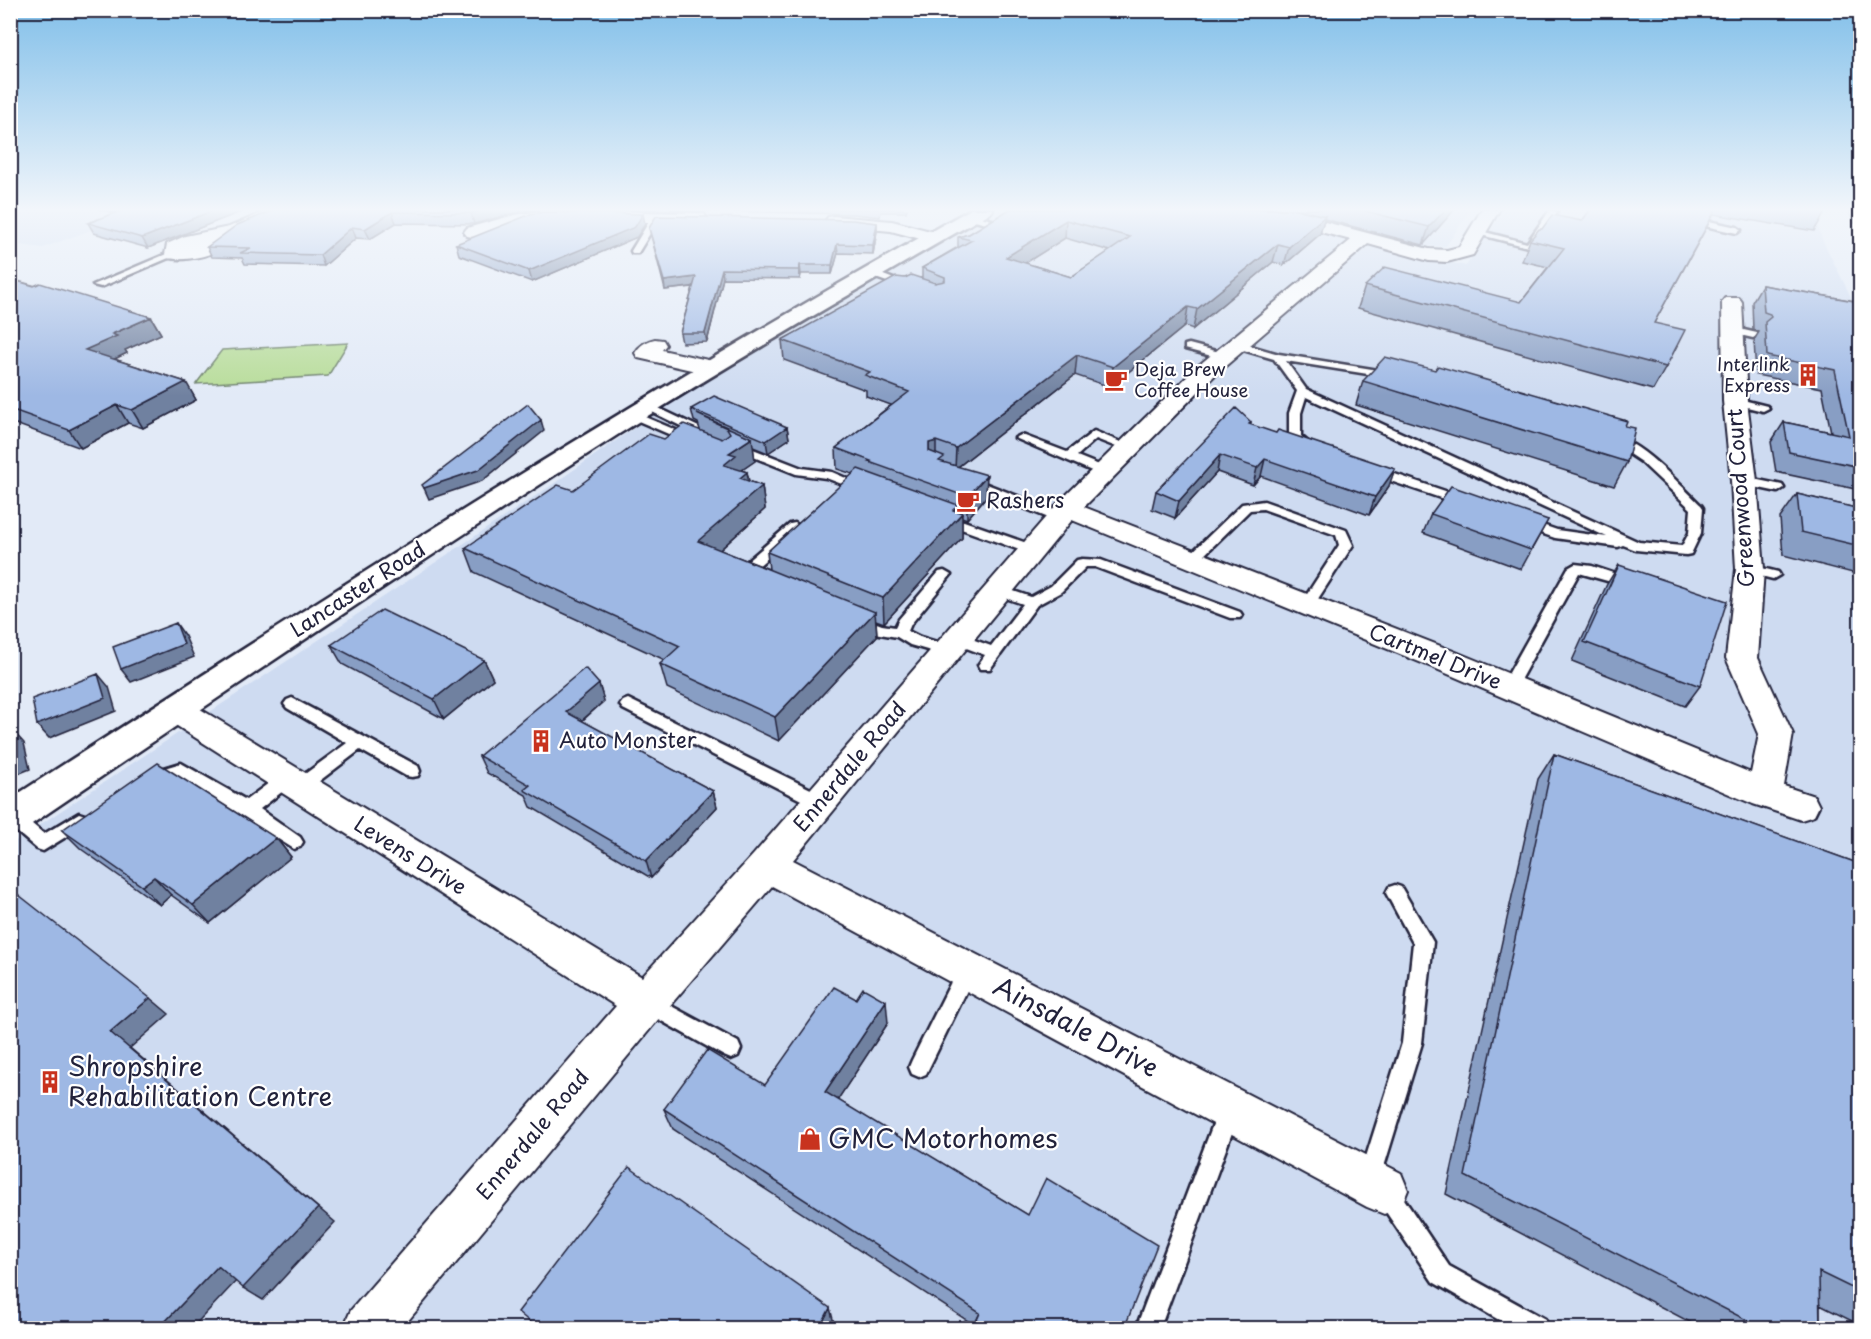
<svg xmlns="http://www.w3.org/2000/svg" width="1871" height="1339" viewBox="0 0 1871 1339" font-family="'Playpen Sans',sans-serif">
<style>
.built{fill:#cedbf1}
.green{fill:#b7dc98;stroke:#6c7f6a;stroke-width:1.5}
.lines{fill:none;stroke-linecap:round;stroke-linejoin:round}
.lane-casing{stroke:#22223b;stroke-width:5}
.street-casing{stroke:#22223b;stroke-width:4}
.secondary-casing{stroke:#22223b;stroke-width:5}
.lane{fill:#fff;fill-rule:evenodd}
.street{fill:#fff;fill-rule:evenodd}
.secondary{fill:#fff;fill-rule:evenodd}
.rail-casing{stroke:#22223b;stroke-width:4.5}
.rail{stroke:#fff;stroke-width:3;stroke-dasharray:8;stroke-linecap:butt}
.wall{fill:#889ec4;stroke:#22223b;stroke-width:1.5;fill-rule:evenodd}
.shaded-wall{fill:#6f81a0;stroke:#22223b;stroke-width:1.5}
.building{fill:#9eb8e4;stroke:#22223b;stroke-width:1.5;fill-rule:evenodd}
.labels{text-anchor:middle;stroke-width:4.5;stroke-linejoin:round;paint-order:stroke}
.far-poi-label{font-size:18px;fill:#22223b;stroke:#fff;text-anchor:end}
.street-label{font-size:21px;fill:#22223b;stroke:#fff}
.poi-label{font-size:21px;fill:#22223b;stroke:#fff;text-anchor:start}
.near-street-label{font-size:26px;fill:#22223b;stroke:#fff}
.near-poi-label{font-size:26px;fill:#22223b;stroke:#fff;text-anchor:start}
</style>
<rect width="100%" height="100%" fill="#e2eaf7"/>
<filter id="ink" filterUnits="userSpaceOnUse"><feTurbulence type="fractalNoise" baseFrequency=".0167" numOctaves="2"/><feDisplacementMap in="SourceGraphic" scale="12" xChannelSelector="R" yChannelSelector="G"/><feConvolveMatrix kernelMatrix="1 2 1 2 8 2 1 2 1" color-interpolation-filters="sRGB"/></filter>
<g filter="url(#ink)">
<path class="built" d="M11,209H147L43,248L11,244Z
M997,209H1239L1387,248L1466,266L1505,209H1812L1822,239L1860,315V1328H11V844L549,487L718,370Z
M1279,209H1471L1446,246H1420Z"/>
<path class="green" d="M348,343L328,376L196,384L222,350Z"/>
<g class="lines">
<g class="lane-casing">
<path id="lane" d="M1550,210L1557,212L1532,248L1473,233L1477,230L1527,243Z
M970,214L1003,223L1004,225L998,231H992L994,226L967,219L966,217Z
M653,215L660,217L638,253H632L631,251Z
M1690,217L1737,227L1741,230L1737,233L1687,222V218Z
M171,252L178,254L101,287L93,285Z
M867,271H873L912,286L907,289L867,275Z
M1735,328L1757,333L1758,335L1753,338L1731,333L1730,331Z
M1237,342L1279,354L1397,373V377L1393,378L1286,361L1306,389L1639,542L1682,546L1689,533L1691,509L1641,462L1608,440L1610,438C1634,433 1684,489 1701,505L1703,508L1701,533L1691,554L1686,555L1636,550L1623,545L1618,547L1555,538L1520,526L1519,523L1525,519L1557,530L1607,537L1306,397L1301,413V436L1315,448L1313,450H1305L1289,437V413L1297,391L1274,359L1233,347L1232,345Z
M1189,344L1227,354L1228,356L1223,359L1185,349V345Z
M1735,398L1767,406L1769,408L1763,411L1731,403L1729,401Z
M648,403L705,430L707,432L701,435L697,434L644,408L642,406Z
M633,412L695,438L697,440L695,442H687L629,417V413Z
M1094,431L1135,448L1129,452L1096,439L1077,456L1109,469V475H1101L1015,438L1021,435L1025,436L1067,452Z
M735,442L802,468L832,472L869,488L863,492L826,478L796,474L731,448L729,446Z
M1374,467L1466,498L1468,501L1462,505L1458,504L1370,474L1368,471Z
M969,477L1066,515L1067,518L1066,521H1056L965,484L963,481Z
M1744,477L1782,485L1784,488L1778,492L1740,484L1738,481Z
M1264,501L1346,530L1353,545L1312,608H1302L1300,605L1339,545L1336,535L1263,509L1250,510L1197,562H1187L1185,559L1242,504Z
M944,514L1038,547L1040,550L1033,554L1028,553L939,521L938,518Z
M795,523L801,527L800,530L756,568L762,578L760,581L747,580L742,567L744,564L790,524Z
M1082,559L1101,560L1240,612L1242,615L1240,618H1230L1095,567H1086L1061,592L1037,605L990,669H980L978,665L985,655L953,643L951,639L958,634L991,646L1023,604L994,594L992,591L994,588L999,586L1031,597L1051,586L1077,560Z
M1575,564L1592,566L1634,580L1636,583L1629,587L1579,573L1514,691H1504L1501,687L1568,568Z
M1750,565L1778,572L1780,575L1773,579L1745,572L1743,569Z
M944,571L951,575L911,624L908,631L920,637L953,647L955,651L953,655L948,656L910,645L897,637L874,633L853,624L851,621L858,616L882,625L895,627L899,619L939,572Z
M292,698L418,766L420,771L418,776L412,777L406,776L360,750L305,792L299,794L293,792L291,787L292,784L260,809L300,837L303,842L300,847L294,849L179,776L154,784L148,783L146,778L148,773L181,763L246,800L281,774L287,772L293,774L295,779L294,782L347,743L287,708L284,704L287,700Z
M628,699L827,797L829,802L827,807L821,809L815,807L623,709L620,705L623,701Z
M10,811L18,812L44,834L79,813L85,815L88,820L85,825L43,851L37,849L10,826Z
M1395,885L1401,887L1433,942L1422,1043L1379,1183L1386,1181L1394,1184L1449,1266L1545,1319L1548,1328H1513L1433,1282L1378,1200L1375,1192L1377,1188L1370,1190L1362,1187L1359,1179L1402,1043L1413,943L1386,893L1389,887Z
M967,961L974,964L977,970L926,1074L919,1077L912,1074L909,1067L912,1060L960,964Z
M649,994L738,1042L741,1049L738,1056L731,1059L724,1056L642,1010L639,1003L642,996Z
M1229,1100L1237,1103L1240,1111L1160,1328H1136L1218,1111L1221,1103Z"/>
</g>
<g class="street-casing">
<path id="street" d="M271,209H294L291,213L228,239C224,256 183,262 167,258L165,254L167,244L185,236L229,227Z
M1246,209H1275L1429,249L1447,250L1459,247L1482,209H1500L1473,255L1447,262L1429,261L1368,244L1215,375L1084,507L1456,652L1751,773L1759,734L1726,658L1736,569L1731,481L1723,401L1722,302L1725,298H1739L1742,302L1747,401L1757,481L1764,569L1758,658L1793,734L1784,786L1814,796L1819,806L1814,816L1801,820L1753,804L1434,668L1072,520L793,860L1401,1173L1408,1190L1401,1207L1384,1214L1367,1207L772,886L661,1016L402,1328H343L351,1310L616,1006L163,717L159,709L163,701L175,697L187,701L642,977L754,854L1058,503L1199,365L1351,240L1249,213Z
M547,210L698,213L704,214L707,218L704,222L698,223L547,220L516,225L473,237L467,236L464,232L467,228L514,215Z
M834,216L892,221L938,233L941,237L938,241L932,242L891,231L828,225L825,221L828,217Z
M655,339L663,340L666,345L662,350L717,362L720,367L717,372L709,374L638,358L635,353C640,345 646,341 655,339Z"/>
</g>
<g class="secondary-casing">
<path id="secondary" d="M971,209H993L990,213C865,285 741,357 619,434C418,562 220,696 23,830L10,834V799C326,595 642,392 971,209Z"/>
</g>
<use href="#lane" class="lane"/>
<use href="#street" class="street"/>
<use href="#secondary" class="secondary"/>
<g class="rail-casing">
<path id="rail" d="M1850,209L1860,237"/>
</g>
<use href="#rail" class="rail"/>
</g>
<path class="wall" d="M98,209H248L148,248L94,233L88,223L114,213Z
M277,209H539L514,213L474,224L396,223L370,239L356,238L324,266L245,264L242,258L212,257L207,247Z
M603,209H907L906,212H881L880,217L854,214Z
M1010,209L1142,211L1145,209H1455L1423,245L1324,219L1320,234L1284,265L1273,262L1193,329L1185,326L1110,387L1075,375L958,467L986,497L967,519L962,517V538L884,623L876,620L877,636L779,741L667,688L660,664L665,660L474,572L465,548L573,490L664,439L700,430L698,423L694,421L691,409L787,427L789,439L768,453L753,447L755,461L742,470L747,472L749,481L762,486L765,509L720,550L769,569L767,552L853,474L837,469L836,448L891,405L866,396V390L784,360L782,340L905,278H922V268L958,247V237L969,234ZM1065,238L1110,251L1071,277L1025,263Z
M1591,209H1826V211L1814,231L1714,214L1654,323L1666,367L1653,390L1358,308L1365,286L1521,302L1548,267L1522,261L1530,240L1582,221Z
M877,223V231L873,254L838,253L832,274H801L800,279L723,278L707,342L682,343L680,333L693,287L665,290L649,228Z
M645,224L637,237L532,282L459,255L456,244Z
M10,279L151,317L161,334L125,350L127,353L114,359L186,382L196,400L143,428L128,423L81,448L10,422Z
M1762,285L1860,302V490L1776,472L1771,442L1784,422L1831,432L1822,388L1756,375L1754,340L1759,332L1753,330L1752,302Z
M1363,381L1625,426L1627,462L1614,486L1356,405Z
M1251,422V425L1389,486L1369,515L1261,476L1253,485L1217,472L1175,518L1152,509L1156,491Z
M1797,494L1860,509V622L1853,573L1783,555L1780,518Z
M1431,514L1548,520L1521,569L1423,533Z
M1619,565L1700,686L1685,706L1572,661L1607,584Z
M331,645L484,660L493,679L444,719L342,664Z
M599,684L604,701L582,721L713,791L717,807L651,878L531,807L526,795L487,773L479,756Z
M1554,754L1860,864V1325L1820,1305V1329H1703L1446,1194L1538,779Z
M62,830L276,838L291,857L210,923L171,895L160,905L81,849Z
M888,1023L837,1100L1028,1215L974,1325L673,1129L664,1109L765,1085Z
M1524,1322L1536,1329H1514Z"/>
<path class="shaded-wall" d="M217,209H248L148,248L142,238Z
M488,209H539L514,213L474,224L471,213Z
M1446,209H1455L1423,245L1429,227Z
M392,212L396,223L370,239L365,229Z
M643,214L645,224L637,237L532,282L529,271Z
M1325,216L1320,234L1284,265L1289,247Z
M1066,220L1065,238L1005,276L1006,257Z
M877,223V231L873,254V245Z
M352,227L356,238L324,266L320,255Z
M837,244L838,253L832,274V265Z
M1278,244L1273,262L1193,329L1197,309Z
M800,265L801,274L800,279L799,270Z
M722,269L723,278L707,342L705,333Z
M696,277L698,286L665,290L664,281Z
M1188,307L1185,326L1110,387L1113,367Z
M151,317L161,334L125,350L127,353L96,368L85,350L112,334Z
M1077,355L1075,375L955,469L956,448Z
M186,382L196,400L143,428L132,410Z
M117,405L128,423L81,448L69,430Z
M541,420L544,431L482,481L429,499L424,488Z
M787,427L789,439L768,453L766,441Z
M752,438L755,461L739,472L724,465L729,453Z
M936,441V462L929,472V443Z
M1220,455L1217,472L1175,518L1179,501Z
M1265,459L1261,476L1253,485L1257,468Z
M1395,469L1389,486L1369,515L1375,497Z
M747,472L751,495L762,486L765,509L703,565L698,541L740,478Z
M987,475L986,497L967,519V497Z
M958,505V518L962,513V538L884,623L883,598Z
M875,612L877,636L779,741L775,717Z
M176,623L185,636L194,657L131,682L121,669Z
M484,660L493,679L444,719L434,699Z
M98,674L109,687L116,711L49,738L37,725Z
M599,684L604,701L572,729L566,712Z
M12,730L24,743L30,769L10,777Z
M713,791L717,807L651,878L646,861Z
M276,838L291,857L210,923L193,905Z
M154,877L171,895L160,905L142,886Z
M150,998L169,1014L130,1048L335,1222L263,1300L243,1288L110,1032Z
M886,1001L888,1023L829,1113L825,1092Z
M218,1266L239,1278L191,1329H158Z
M830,1308L834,1323L832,1329H819Z"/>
<path class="building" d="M126,209H217L142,238L88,223Z
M277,209H488L471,213L392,212L365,229L352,227L320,255L240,253L251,248L207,247L237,225Z
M1010,209H1133L1142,211L1145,209H1296L1325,216L1289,247L1278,244L1197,309L1188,307L1113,367L1077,355L956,448L936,441L929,443V451L944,457L939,461L987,475L967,497L869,462L871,461L836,448L909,392L865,375L870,372L782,340L896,277L905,278L911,275L935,283L945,281V277L922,268L972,240L958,237L969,234ZM1066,220L1130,237L1071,277L1006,257Z
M1357,209H1446L1429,227Z
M1591,209H1716L1654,323L1685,330L1666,367L1365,286L1385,267L1521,302L1564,248L1530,240L1539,229H1542L1552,215L1582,221Z
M544,212L643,214L635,227L529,271L456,244L531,214Z
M656,216L853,220L877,223L873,245L837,244L832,265H800L799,270L722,269L705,333H680L696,277L664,281L649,228Z
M10,279L34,286L40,283L151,317L112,334L117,336L85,350L186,382L132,410L117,405L69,430L10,409Z
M1762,285L1860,302V467L1789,452L1784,422L1849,436L1835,370L1767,356L1765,322L1771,317L1770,314L1764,312Z
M1385,357L1435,370L1438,366L1627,421L1625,426L1635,428L1627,462L1363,381Z
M714,396L787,427L766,441L691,409Z
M528,404L541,420L478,470L424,488L422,485Z
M1236,408L1251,422L1249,424L1276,433L1278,430L1395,469L1375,497L1265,459L1257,468L1220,455L1179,501L1156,491Z
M697,414L752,438L729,453L736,455L724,465L747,472L740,478L762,486L698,541L875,612L775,717L660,664L680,646L465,548L558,485L573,490L649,434L664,439L684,424L722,439L730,433L727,428Z
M858,469L958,505L953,510L962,513L883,598L767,552Z
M1451,486L1548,520L1531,550L1431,514Z
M1797,494L1860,509V546L1801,532Z
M1619,565L1727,601L1700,686L1584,642Z
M382,610L484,660L434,699L331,645Z
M176,623L184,644L121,669L113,647Z
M585,668L599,684L566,712L713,791L646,861L524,790L530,785L479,756Z
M98,674L105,698L37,725L32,699Z
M10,730H12L17,756L10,759Z
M1554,754L1860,864V1292L1819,1272L1820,1329H1764L1465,1176Z
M158,763L276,838L193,905L154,877L142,886L62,830Z
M10,888L150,998L110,1032L318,1208L243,1288L218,1266L158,1329H10Z
M834,987L856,999L863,988L886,1001L825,1092L1028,1215L1046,1178L1157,1245L1124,1329H973L980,1313L664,1109L707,1050L765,1085Z
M629,1167L830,1308L819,1329H538L518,1312Z
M1524,1322L1536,1329H1523Z"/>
</g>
<linearGradient id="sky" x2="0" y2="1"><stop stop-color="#81bfe9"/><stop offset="0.53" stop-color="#f2f6fb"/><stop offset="1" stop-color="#f2f6fb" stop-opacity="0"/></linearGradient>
<rect width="1871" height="396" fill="url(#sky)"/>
<defs>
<g id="building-bare" transform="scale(1.8)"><path d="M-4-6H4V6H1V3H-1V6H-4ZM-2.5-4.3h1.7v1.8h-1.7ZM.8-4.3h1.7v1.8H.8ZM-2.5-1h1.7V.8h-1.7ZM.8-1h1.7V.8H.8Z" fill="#c8321e" stroke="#fff" stroke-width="2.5" paint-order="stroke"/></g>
<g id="cafe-bare" transform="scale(1.8)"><path d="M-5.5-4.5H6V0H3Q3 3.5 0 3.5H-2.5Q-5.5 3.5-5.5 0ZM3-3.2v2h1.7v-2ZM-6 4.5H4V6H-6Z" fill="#c8321e" stroke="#fff" stroke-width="2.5" paint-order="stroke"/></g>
<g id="shop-bare" transform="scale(1.8)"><path d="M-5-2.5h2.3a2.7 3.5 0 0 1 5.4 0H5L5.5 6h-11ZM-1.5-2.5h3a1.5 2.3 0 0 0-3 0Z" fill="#c8321e" stroke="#fff" stroke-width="2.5" paint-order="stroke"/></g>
</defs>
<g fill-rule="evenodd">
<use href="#building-bare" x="1808" y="375"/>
<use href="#cafe-bare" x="1116" y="380"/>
<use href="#cafe-bare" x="968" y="501"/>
<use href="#building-bare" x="541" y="741"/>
<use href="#building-bare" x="50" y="1082"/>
<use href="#shop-bare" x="810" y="1139"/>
</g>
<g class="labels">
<g class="far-poi-label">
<text x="1790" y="371">Interlink<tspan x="1790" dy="21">Express</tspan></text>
<text x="1134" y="376" text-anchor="start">Deja Brew<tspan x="1134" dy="21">Coffee House</tspan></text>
</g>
<g class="street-label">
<text transform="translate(1741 498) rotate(-94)" y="7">Greenwood Court</text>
<text transform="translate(358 590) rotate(-33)" y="7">Lancaster Road</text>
<text transform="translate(1435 657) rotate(22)" y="7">Cartmel Drive</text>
<text transform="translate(850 767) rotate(-50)" y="7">Ennerdale Road</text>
<text transform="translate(410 856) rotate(32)" y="7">Levens Drive</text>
<text transform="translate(533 1135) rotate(-50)" y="7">Ennerdale Road</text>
</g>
<g class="poi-label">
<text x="986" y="508">Rashers</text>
<text x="559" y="748">Auto Monster</text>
</g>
<g class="near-street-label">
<text transform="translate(1076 1027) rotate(28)" y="9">Ainsdale Drive</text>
</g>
<g class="near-poi-label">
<text x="68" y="1076">Shropshire<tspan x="68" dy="30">Rehabilitation Centre</tspan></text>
<text x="828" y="1148">GMC Motorhomes</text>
</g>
</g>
<rect width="1871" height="1339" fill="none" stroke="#fff" stroke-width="36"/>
<rect x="18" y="18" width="1835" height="1303" fill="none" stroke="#22223b" stroke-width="2" filter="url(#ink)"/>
</svg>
